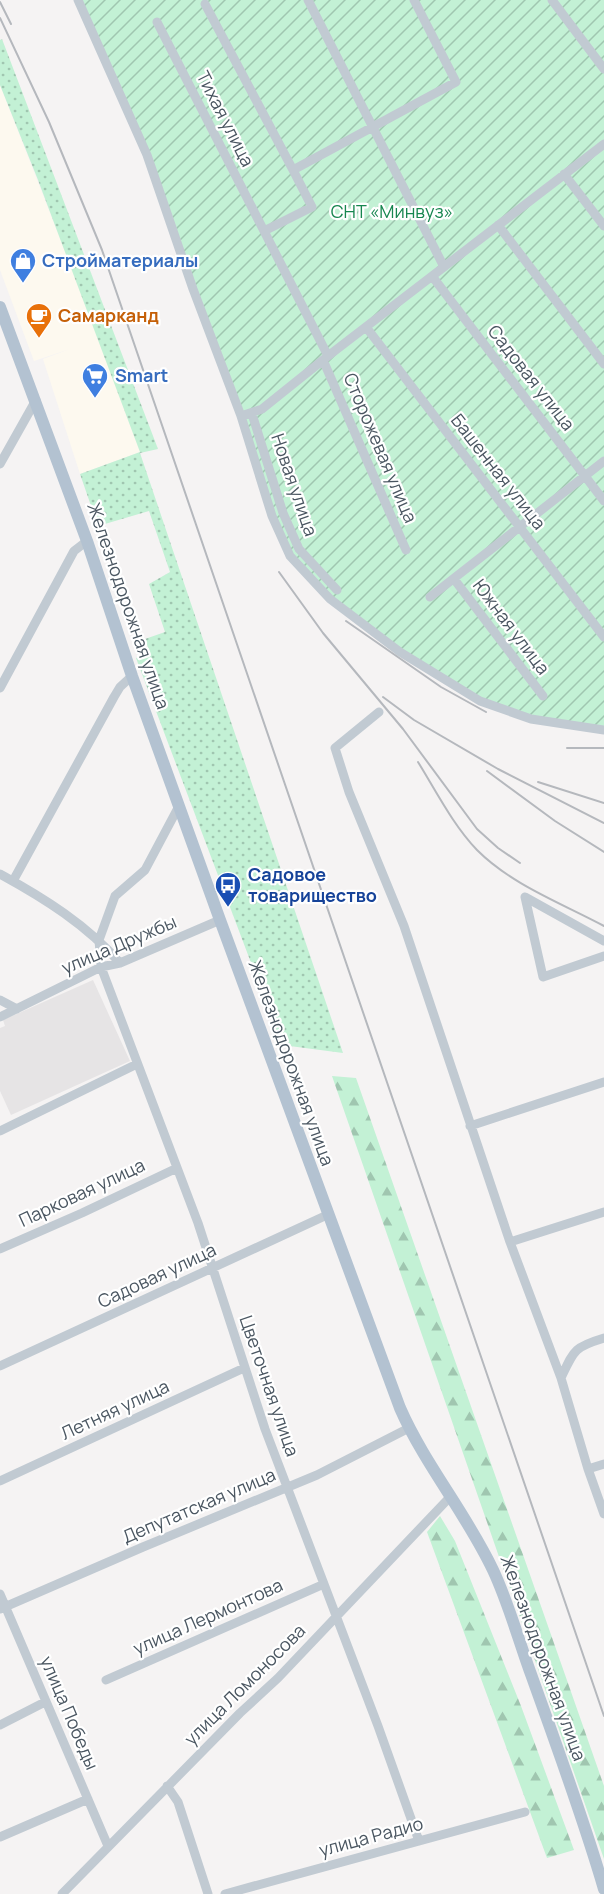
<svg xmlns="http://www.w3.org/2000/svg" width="604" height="1894" viewBox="0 0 604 1894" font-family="Manrope,sans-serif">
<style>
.commercial{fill:#fdf9ef}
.education{fill:#e6e4e5}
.grass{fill:url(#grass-dots)}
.forest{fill:url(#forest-firs)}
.garden{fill:url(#garden-furrows)}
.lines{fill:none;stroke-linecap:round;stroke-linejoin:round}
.minor{stroke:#c1cad2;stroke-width:9}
.major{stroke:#b3c2d1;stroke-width:12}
.rail{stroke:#b5b8bd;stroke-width:2}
.labels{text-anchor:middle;stroke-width:4.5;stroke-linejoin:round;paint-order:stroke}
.street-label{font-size:18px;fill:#4a5661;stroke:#fff}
.park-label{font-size:18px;fill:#17864f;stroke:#fff}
.shop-label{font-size:18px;font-weight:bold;fill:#366cbe;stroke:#fff;text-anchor:start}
.food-label{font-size:18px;font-weight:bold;fill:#c56008;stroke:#fff;text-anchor:start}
.transit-label{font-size:18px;font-weight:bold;fill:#164399;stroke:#fff;text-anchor:start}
</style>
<defs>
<pattern id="grass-dots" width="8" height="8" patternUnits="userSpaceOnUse" patternTransform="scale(1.5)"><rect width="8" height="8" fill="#c3f1d5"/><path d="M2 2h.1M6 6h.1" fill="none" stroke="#a0c6b0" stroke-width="1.8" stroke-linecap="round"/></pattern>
<pattern id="forest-firs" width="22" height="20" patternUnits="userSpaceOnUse" patternTransform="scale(1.5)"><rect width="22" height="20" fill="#c3f1d5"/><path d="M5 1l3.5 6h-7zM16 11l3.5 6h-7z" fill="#a0c6b0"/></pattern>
<pattern id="garden-furrows" width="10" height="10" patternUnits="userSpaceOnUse" patternTransform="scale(1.5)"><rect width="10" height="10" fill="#c3f1d5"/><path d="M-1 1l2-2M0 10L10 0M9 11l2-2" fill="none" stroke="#a0c6b0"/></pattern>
</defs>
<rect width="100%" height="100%" fill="#f5f3f3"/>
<path class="commercial" d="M0,85L99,338L140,452L80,474L43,359L70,349L34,361L0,270Z"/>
<path class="education" d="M93,980L130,1061L11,1115L0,1091V1028L5,1026L3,1020Z"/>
<path class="grass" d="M2,39L158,449L140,453L343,1053L282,1045L136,658L150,653L145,639L165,632L149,584L170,572L149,511L98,526L80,474L140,452L38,180L0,85V40Z"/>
<path class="forest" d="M332,1076L356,1078L604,1786V1859Z
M440,1516L455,1541L521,1706L574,1850L547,1858L427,1532Z"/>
<path class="garden" d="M78,0H604V730L531,719L480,701L400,652L330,599L290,556L147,155Z"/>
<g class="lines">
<path class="minor" d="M78,0L147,155L193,289L241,416L272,516L290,556L330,599L400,652L480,701L531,719L604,730
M308,0L444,267
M552,0L604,69
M205,4L293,170
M157,22L264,231
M564,174L604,226
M498,225L604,364
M432,276L604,501
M366,327L604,637
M328,356L264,231L312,207L293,170L456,82L414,0
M323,360L406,550
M252,414L283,513L299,549L337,590
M241,416L262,409L328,356L604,144
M0,464L36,400
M454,579L543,696
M430,597L604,461
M0,688L74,551L87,541
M379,712L335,748L349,792L404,926L510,1242L561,1378L588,1469L604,1514
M179,806L145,870L115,896L99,940L101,967L198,1223L265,1429L378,1726L419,1841
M0,874C44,898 87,925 120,963
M13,881L114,697L120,687L132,676
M525,897L543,977L604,956
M525,897L604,941
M0,1000L17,1009
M0,1017L101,967L120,963L220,920
M470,1126L604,1082
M0,1131L137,1064
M510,1242L604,1212
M0,1249L82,1213L177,1168
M0,1366L327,1215
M561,1378C574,1350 574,1347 604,1338
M588,1469L604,1464
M0,1481L244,1368
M0,1594L108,1846
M0,1609L143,1547L317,1475L409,1428
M106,1680L324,1584
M0,1725L45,1702
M167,1786L178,1802L208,1894
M0,1837L88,1799
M62,1894L240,1713L278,1678L450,1497
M225,1894L525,1812"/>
<path class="major" d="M0,307L87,541L132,676L220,920L400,1408C425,1465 466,1513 493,1570C509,1604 519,1642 532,1677C557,1747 583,1817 604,1889"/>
<path class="rail" d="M0,2L11,24
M0,18L49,122L102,250L604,1716
M279,572L323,633L403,729L477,829L498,848L520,863
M346,621L441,687L486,712
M383,697L414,720L498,769L604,823
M567,748H604
M418,762C436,791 453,825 477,850C512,885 561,903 604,926
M487,771L555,821L604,852
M538,782L604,803"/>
</g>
<defs>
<g id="shop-pin" transform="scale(1.35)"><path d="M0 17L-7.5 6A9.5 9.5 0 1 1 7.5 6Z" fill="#3f7fe0" stroke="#fff"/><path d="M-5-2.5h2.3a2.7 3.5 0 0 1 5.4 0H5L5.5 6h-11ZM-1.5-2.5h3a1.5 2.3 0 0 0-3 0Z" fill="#fff"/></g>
<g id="cafe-pin" transform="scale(1.35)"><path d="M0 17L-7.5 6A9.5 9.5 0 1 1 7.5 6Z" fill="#e8710a" stroke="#fff"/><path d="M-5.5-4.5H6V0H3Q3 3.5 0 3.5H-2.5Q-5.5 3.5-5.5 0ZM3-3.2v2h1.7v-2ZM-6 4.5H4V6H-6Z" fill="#fff"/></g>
<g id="supermarket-pin" transform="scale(1.35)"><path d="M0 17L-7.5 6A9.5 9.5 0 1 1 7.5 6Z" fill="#3f7fe0" stroke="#fff"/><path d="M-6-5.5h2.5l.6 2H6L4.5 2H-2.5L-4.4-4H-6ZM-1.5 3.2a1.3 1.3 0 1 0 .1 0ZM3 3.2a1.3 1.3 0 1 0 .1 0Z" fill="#fff"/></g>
<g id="bus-pin" transform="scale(1.35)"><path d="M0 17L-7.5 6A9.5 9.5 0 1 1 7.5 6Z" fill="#1a4fb4" stroke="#fff"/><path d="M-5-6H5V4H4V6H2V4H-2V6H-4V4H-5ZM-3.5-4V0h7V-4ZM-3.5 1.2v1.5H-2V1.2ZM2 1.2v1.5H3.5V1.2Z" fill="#fff"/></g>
</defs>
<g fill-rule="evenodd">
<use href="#shop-pin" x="23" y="261"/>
<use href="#cafe-pin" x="39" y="316"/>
<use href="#supermarket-pin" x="95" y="376"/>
<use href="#bus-pin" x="228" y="885"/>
</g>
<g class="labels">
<g class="street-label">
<text transform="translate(225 119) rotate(63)" y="6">Тихая улица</text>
<text transform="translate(531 378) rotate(52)" y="6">Садовая улица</text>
<text transform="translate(380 448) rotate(67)" y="6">Сторожевая улица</text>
<text transform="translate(498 472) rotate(52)" y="6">Башенная улица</text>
<text transform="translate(294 485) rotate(71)" y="6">Новая улица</text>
<text transform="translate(128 606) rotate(71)" y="6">Железнодорожная улица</text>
<text transform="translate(511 627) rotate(53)" y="6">Южная улица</text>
<text transform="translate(119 945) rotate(-23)" y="6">улица Дружбы</text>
<text transform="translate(291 1063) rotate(70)" y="6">Железнодорожная улица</text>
<text transform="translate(82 1193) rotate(-25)" y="6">Парковая улица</text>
<text transform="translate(157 1276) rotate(-25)" y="6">Садовая улица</text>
<text transform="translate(269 1386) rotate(71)" y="6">Цветочная улица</text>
<text transform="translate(115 1410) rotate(-25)" y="6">Летняя улица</text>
<text transform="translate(199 1506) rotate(-23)" y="6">Депутатская улица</text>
<text transform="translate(208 1617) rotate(-24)" y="6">улица Лермонтова</text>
<text transform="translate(543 1658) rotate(70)" y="6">Железнодорожная улица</text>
<text transform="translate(245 1685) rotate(-45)" y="6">улица Ломоносова</text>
<text transform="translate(69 1713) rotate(67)" y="6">улица Победы</text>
<text transform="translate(371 1837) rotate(-15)" y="6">улица Радио</text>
</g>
<g class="park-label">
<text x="392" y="218">СНТ «Минвуз»</text>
</g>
<g class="shop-label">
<text x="42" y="267">Стройматериалы</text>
<text x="115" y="382">Smart</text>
</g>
<g class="food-label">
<text x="58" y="322">Самарканд</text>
</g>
<g class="transit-label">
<text x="248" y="881">Садовое<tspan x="248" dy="21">товарищество</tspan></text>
</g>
</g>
</svg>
